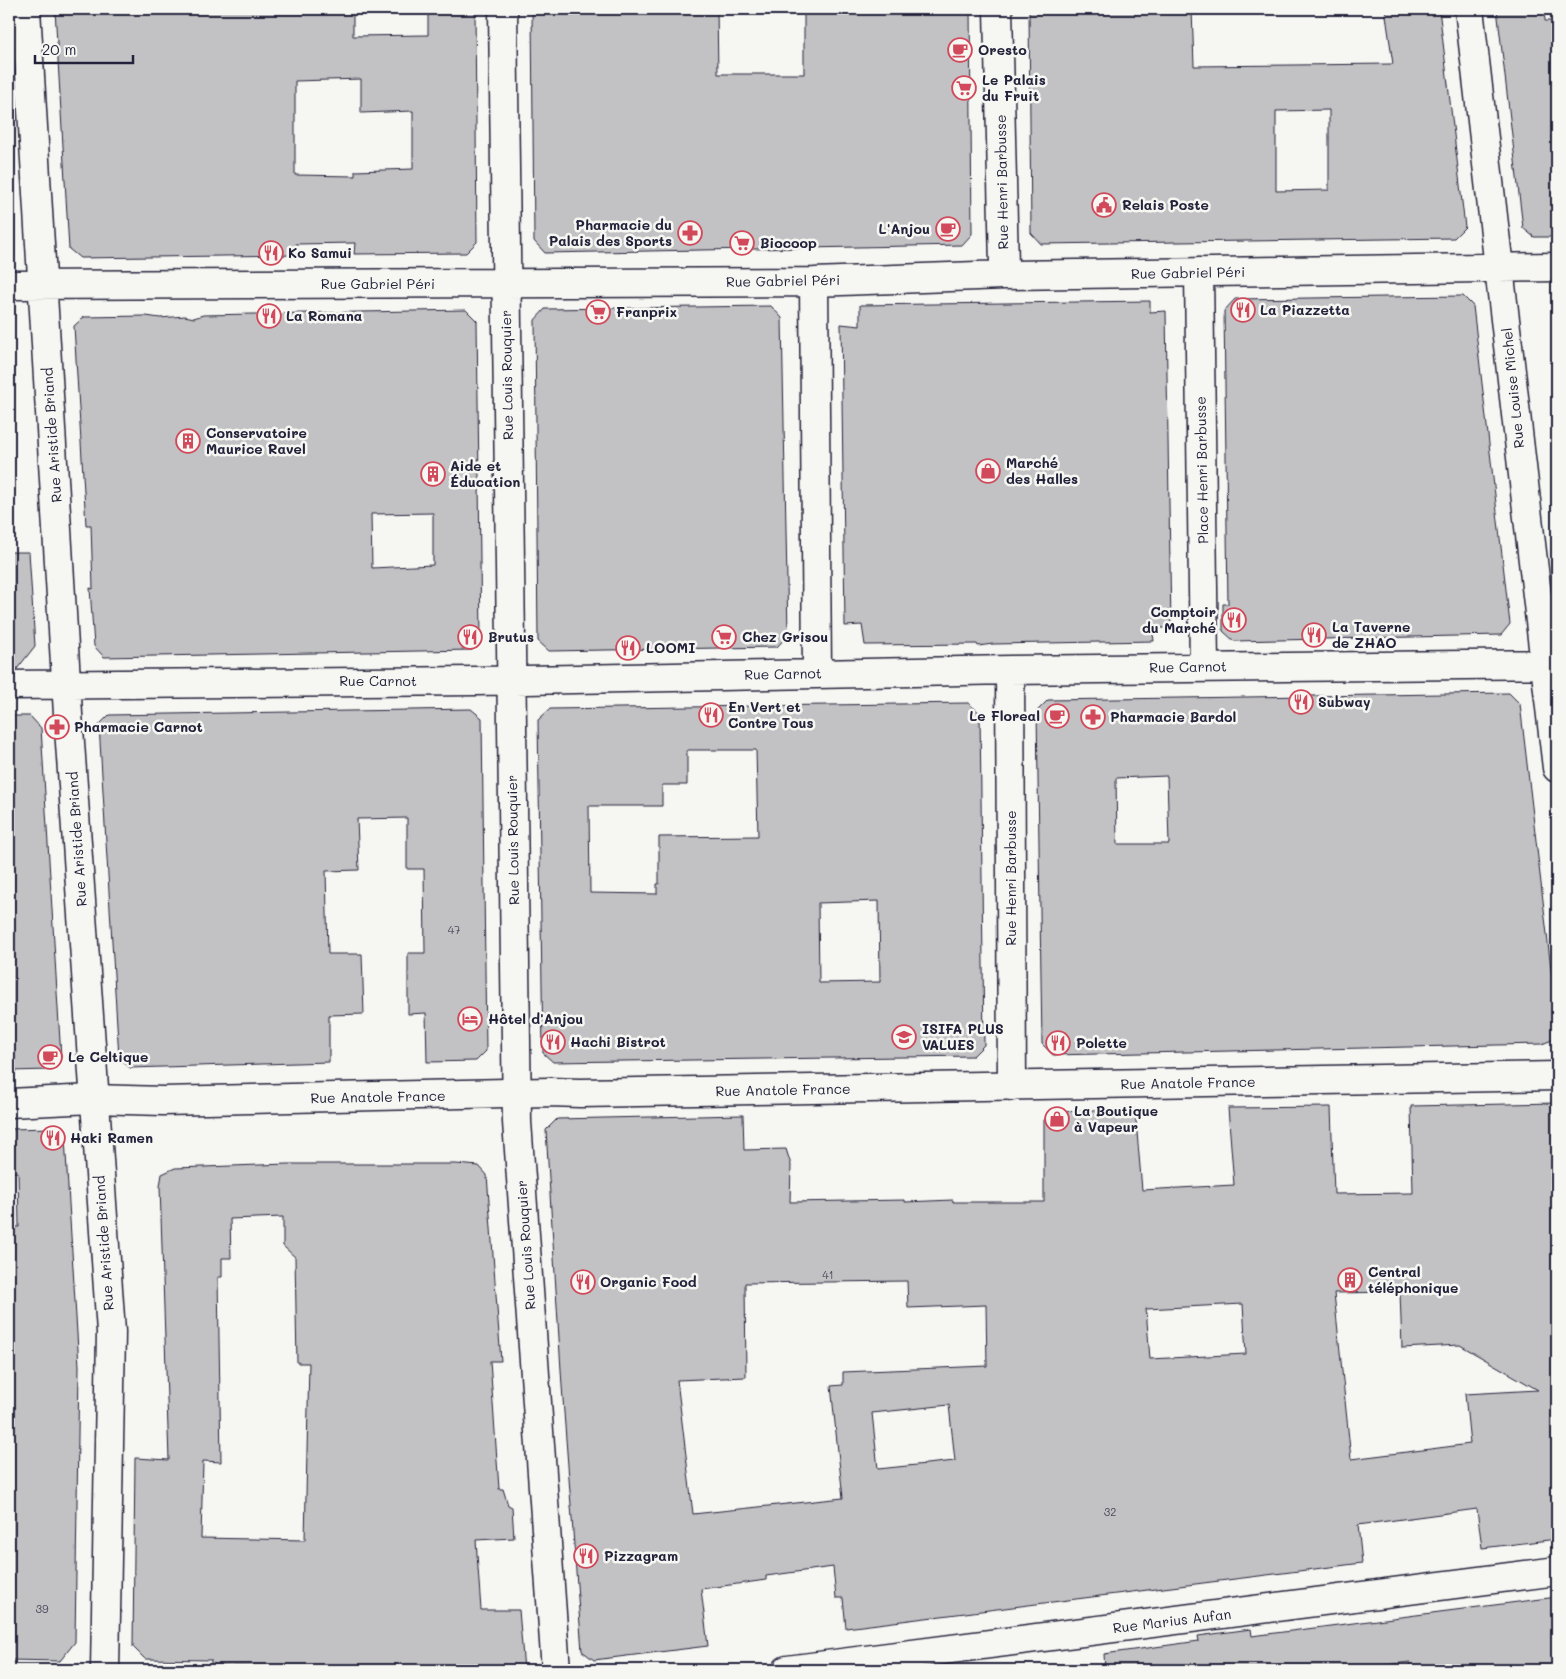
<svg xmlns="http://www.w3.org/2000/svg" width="1566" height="1679" viewBox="0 0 1566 1679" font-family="Mali,sans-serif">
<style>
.building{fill:#c2c2c4;stroke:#22223b;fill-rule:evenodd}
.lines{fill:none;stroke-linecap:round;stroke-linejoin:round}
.minor-casing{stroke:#22223b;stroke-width:31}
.major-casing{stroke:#22223b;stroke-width:31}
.minor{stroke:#f6f6f2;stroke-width:28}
.major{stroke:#f6f6f2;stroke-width:28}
.labels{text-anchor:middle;stroke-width:5;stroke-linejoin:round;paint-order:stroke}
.number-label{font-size:11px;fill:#4a4a5d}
.poi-label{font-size:14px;font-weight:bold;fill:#22223b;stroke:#f6f6f2;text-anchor:start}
.street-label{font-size:14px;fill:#22223b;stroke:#f6f6f2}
</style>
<rect width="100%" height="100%" fill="#f6f6f2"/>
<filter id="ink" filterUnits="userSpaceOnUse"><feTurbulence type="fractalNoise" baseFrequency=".02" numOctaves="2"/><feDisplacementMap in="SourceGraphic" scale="10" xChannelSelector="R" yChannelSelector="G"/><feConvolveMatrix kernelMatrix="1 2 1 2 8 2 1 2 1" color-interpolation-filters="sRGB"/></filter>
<g filter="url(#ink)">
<path class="building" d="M55,9H353V36L428,35V9H475L477,242L466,253L354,254L355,243L296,244V255L80,258L69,249ZM361,79V113L413,111V169L355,171V176L295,175V81Z
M532,9H717L718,74H804V9H970L972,234L962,245L545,253L534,241Z
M1029,9H1192L1194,66L1393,64L1385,9H1439L1465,227L1454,238L1041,244L1031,233ZM1329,110V190L1276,191V111Z
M1497,9H1544L1545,21H1557V136H1551L1557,192V237H1534L1523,228Z
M1463,296L1473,306L1510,624L1501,635L1234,641L1223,631V604H1228L1224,311L1235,299Z
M1150,301V312L1166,311L1171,628H1152L1154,641L993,644L978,646L977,644L865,645L862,625L845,626L841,324L860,326V305Z
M771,306L782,318L788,635L777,647L549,651L538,641L535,320L545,309Z
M466,310L477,321L481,639L472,650L104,657L94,646L90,588L93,589L91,525H86L74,326L84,317L146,316L160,318L185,316L194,318L203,315ZM433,513V565L372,568L371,514Z
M9,552H29L35,646L17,669H9Z
M1509,693L1520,704L1557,1020V1031L1552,1040L1542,1044L1053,1055L1042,1044L1037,711L1048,700ZM1167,776L1169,844H1117L1116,778Z
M968,703L980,713L984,1045L973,1056L553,1062L543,1053L538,720L550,709ZM687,750H756L758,836L659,837V884H657V894L590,893L589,806H662V785H687ZM879,901L880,982L819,983L818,903Z
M471,709L482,718L486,1051L476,1061L427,1062L426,1013L408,1014V953H425L424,869H407V818L357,819L359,870L326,871L328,954H362L364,1014L329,1015V1062L130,1068L119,1058L99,725L109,715Z
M9,716H30L41,728L61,1058L51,1070L9,1071Z
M1557,1103V1539L1482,1548L1477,1509L1358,1525L1362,1563L846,1628L843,1598H836L833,1567L766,1576V1580L701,1589L708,1646L594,1660L582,1651L562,1386L546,1130L557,1119L743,1115L744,1150L786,1149L791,1165L790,1202L905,1200V1202L953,1200V1202H1044V1120L1053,1111L1135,1109L1142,1190L1234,1185L1228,1108L1331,1107L1334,1194L1413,1193L1411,1106ZM907,1281L908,1308L986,1305L987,1366L843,1372V1385L831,1386L843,1498L693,1514L677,1380L746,1377L745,1283ZM1400,1292L1402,1348L1460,1345L1538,1390L1465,1394L1470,1444L1351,1459L1334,1293ZM1243,1304L1246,1354L1150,1359L1146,1309ZM949,1405L955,1461L878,1469L872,1413Z
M55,1128L65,1138L79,1366L75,1642L60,1661L9,1660V1227H19L18,1172L9,1173V1129Z
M288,1164H456L479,1166L487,1175L501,1361H490L499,1489H503L508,1505L512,1507L514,1538L476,1540L481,1610H519L524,1670H353L211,1666V1660L145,1659L133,1647L135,1458L169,1460L160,1186L162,1174L175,1168ZM283,1217V1246L295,1257L297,1363H309L305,1540L201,1538L203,1461L221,1462L218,1277H222V1258H231L230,1219Z
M1557,1597V1670H1411L1410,1662L1343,1670H1105L1104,1654L1199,1641L1198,1636L1251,1629L1252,1636Z"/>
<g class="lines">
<g class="minor-casing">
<path id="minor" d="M26,9L68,714L111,1332L105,1670
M503,9L517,1122L556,1670
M998,9L1004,266
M1469,9L1557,768
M1199,272L1204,667
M814,282L817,673
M9,285L814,282L1004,275L1557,267
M1010,670L1012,1086
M9,685L477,681L1010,670L1557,664
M787,1670L1557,1571"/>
</g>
<g class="major-casing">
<path id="major" d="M9,1103L93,1099L163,1101L549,1092L580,1093L1557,1076"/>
</g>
<use href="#minor" class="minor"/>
<use href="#major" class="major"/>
</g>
</g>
<defs>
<g id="cafe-ring" transform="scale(1.25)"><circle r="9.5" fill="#f6f6f2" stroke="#d1495b" stroke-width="1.5"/><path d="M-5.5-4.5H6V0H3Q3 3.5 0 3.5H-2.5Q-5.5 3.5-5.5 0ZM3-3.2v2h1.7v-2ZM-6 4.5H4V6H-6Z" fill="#d1495b"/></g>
<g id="supermarket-ring" transform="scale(1.25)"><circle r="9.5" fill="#f6f6f2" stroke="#d1495b" stroke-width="1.5"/><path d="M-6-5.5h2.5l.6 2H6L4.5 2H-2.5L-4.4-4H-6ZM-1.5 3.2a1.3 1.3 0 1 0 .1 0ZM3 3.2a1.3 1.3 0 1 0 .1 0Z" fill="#d1495b"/></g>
<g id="civic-ring" transform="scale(1.25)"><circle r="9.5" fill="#f6f6f2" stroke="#d1495b" stroke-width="1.5"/><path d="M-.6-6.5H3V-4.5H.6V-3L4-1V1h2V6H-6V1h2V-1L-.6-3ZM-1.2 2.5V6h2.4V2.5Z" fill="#d1495b"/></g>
<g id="pharmacy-ring" transform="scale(1.25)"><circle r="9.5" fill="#f6f6f2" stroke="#d1495b" stroke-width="1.5"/><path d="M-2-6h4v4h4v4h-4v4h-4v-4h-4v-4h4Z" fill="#d1495b"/></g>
<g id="restaurant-ring" transform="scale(1.25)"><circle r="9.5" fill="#f6f6f2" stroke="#d1495b" stroke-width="1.5"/><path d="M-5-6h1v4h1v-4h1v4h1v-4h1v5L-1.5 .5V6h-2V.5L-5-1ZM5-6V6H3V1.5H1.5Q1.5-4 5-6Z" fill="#d1495b"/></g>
<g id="building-ring" transform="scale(1.25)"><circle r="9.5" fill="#f6f6f2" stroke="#d1495b" stroke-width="1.5"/><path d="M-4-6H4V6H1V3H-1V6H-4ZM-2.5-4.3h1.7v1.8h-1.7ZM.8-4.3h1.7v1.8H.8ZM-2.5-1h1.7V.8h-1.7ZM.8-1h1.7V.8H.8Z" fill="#d1495b"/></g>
<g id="shop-ring" transform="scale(1.25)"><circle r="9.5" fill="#f6f6f2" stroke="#d1495b" stroke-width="1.5"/><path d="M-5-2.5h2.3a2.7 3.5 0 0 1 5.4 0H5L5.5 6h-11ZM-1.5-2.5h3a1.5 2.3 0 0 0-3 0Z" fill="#d1495b"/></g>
<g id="hotel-ring" transform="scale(1.25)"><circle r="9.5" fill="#f6f6f2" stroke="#d1495b" stroke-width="1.5"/><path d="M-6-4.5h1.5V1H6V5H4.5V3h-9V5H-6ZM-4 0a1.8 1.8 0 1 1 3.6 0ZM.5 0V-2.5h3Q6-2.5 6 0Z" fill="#d1495b"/></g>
<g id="university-ring" transform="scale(1.25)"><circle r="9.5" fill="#f6f6f2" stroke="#d1495b" stroke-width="1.5"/><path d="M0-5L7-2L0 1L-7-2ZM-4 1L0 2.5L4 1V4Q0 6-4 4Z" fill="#d1495b"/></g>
</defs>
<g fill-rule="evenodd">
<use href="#cafe-ring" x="960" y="50"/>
<use href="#supermarket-ring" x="964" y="88"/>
<use href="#civic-ring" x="1104" y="205"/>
<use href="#cafe-ring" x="948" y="229"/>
<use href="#pharmacy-ring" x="690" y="233"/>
<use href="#supermarket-ring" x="742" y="243"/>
<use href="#restaurant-ring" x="271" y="253"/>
<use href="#restaurant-ring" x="1243" y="310"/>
<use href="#supermarket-ring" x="598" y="312"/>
<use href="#restaurant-ring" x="269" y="316"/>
<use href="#building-ring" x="188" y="441"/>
<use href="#shop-ring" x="988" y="471"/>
<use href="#building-ring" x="433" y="474"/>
<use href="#restaurant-ring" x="1234" y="620"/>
<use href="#restaurant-ring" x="1314" y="635"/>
<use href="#restaurant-ring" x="470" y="637"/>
<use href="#supermarket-ring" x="724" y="637"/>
<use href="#restaurant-ring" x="628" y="648"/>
<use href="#restaurant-ring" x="1301" y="702"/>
<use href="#restaurant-ring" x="711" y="715"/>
<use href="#cafe-ring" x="1057" y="716"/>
<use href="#pharmacy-ring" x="1093" y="717"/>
<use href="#pharmacy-ring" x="57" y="727"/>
<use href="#hotel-ring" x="470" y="1019"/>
<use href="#university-ring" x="904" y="1037"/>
<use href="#restaurant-ring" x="553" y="1042"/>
<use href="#restaurant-ring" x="1058" y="1043"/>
<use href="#cafe-ring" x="50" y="1057"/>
<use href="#shop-ring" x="1057" y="1119"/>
<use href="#restaurant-ring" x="53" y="1138"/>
<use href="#building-ring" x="1350" y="1280"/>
<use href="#restaurant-ring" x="583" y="1282"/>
<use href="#restaurant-ring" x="586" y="1556"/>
</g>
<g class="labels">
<g class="number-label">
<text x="454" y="934">47</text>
<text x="828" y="1279">41</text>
<text x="1110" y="1516">32</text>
<text x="42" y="1613">39</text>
</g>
<g class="poi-label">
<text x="978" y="55">Oresto</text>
<text x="982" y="85">Le Palais<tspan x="982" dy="16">du Fruit</tspan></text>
<text x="1122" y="210">Relais Poste</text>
<text x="672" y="230" text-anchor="end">Pharmacie du<tspan x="672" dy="16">Palais des Sports</tspan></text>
<text x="930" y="234" text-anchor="end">L'Anjou</text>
<text x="760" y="248">Biocoop</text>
<text x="288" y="258">Ko Samui</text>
<text x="1260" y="315">La Piazzetta</text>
<text x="616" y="317">Franprix</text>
<text x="286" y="321">La Romana</text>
<text x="206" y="438">Conservatoire<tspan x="206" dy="16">Maurice Ravel</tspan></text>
<text x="1006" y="468">Marché<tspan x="1006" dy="16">des Halles</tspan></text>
<text x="450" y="471">Aide et<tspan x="450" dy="16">Éducation</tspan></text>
<text x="1216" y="617" text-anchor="end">Comptoir<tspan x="1216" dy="16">du Marché</tspan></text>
<text x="1332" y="632">La Taverne<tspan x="1332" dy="16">de ZHAO</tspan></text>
<text x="488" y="642">Brutus</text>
<text x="742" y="642">Chez Grisou</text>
<text x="646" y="653">LOOMI</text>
<text x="1318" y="707">Subway</text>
<text x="728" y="712">En Vert et<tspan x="728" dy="16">Contre Tous</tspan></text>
<text x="1040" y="721" text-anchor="end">Le Floreal</text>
<text x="1110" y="722">Pharmacie Bardol</text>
<text x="74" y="732">Pharmacie Carnot</text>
<text x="488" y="1024">Hôtel d'Anjou</text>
<text x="922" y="1034">ISIFA PLUS<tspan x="922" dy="16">VALUES</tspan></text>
<text x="570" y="1047">Hachi Bistrot</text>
<text x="1076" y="1048">Polette</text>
<text x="68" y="1062">Le Celtique</text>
<text x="1074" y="1116">La Boutique<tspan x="1074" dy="16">à Vapeur</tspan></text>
<text x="70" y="1143">Haki Ramen</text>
<text x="1368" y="1277">Central<tspan x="1368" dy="16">téléphonique</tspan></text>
<text x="600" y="1287">Organic Food</text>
<text x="604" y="1561">Pizzagram</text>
</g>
<g class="street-label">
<text transform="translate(1002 182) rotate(-91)" y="5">Rue Henri Barbusse</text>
<text transform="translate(1188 273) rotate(-1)" y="5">Rue Gabriel Péri</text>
<text transform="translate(783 281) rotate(-1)" y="5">Rue Gabriel Péri</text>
<text x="378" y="289">Rue Gabriel Péri</text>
<text transform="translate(507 375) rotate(-91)" y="5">Rue Louis Rouquier</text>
<text transform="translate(1513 388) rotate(-96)" y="5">Rue Louise Michel</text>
<text transform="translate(52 435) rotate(-94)" y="5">Rue Aristide Briand</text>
<text transform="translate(1202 470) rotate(-91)" y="5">Place Henri Barbusse</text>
<text transform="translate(1188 667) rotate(-1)" y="5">Rue Carnot</text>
<text transform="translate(783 674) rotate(-1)" y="5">Rue Carnot</text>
<text x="378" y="686">Rue Carnot</text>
<text transform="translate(77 839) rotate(-94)" y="5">Rue Aristide Briand</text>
<text transform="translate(513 840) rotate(-91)" y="5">Rue Louis Rouquier</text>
<text transform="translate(1011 878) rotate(-90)" y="5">Rue Henri Barbusse</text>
<text transform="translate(1188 1083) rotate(-1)" y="5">Rue Anatole France</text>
<text transform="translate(783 1090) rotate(-1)" y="5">Rue Anatole France</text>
<text transform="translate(378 1097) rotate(-1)" y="5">Rue Anatole France</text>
<text transform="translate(104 1243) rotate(-94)" y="5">Rue Aristide Briand</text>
<text transform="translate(526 1245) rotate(-94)" y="5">Rue Louis Rouquier</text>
<text transform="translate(1172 1621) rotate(-7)" y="5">Rue Marius Aufan</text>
</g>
</g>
<rect width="1566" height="1679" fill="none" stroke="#f6f6f2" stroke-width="30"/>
<rect x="15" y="15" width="1536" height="1649" fill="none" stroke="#22223b" stroke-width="2" filter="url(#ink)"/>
<path d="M35 55v8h98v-8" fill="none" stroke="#22223b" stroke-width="2.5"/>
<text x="42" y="55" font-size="15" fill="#22223b" stroke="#f6f6f2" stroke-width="4" paint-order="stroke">20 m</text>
</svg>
